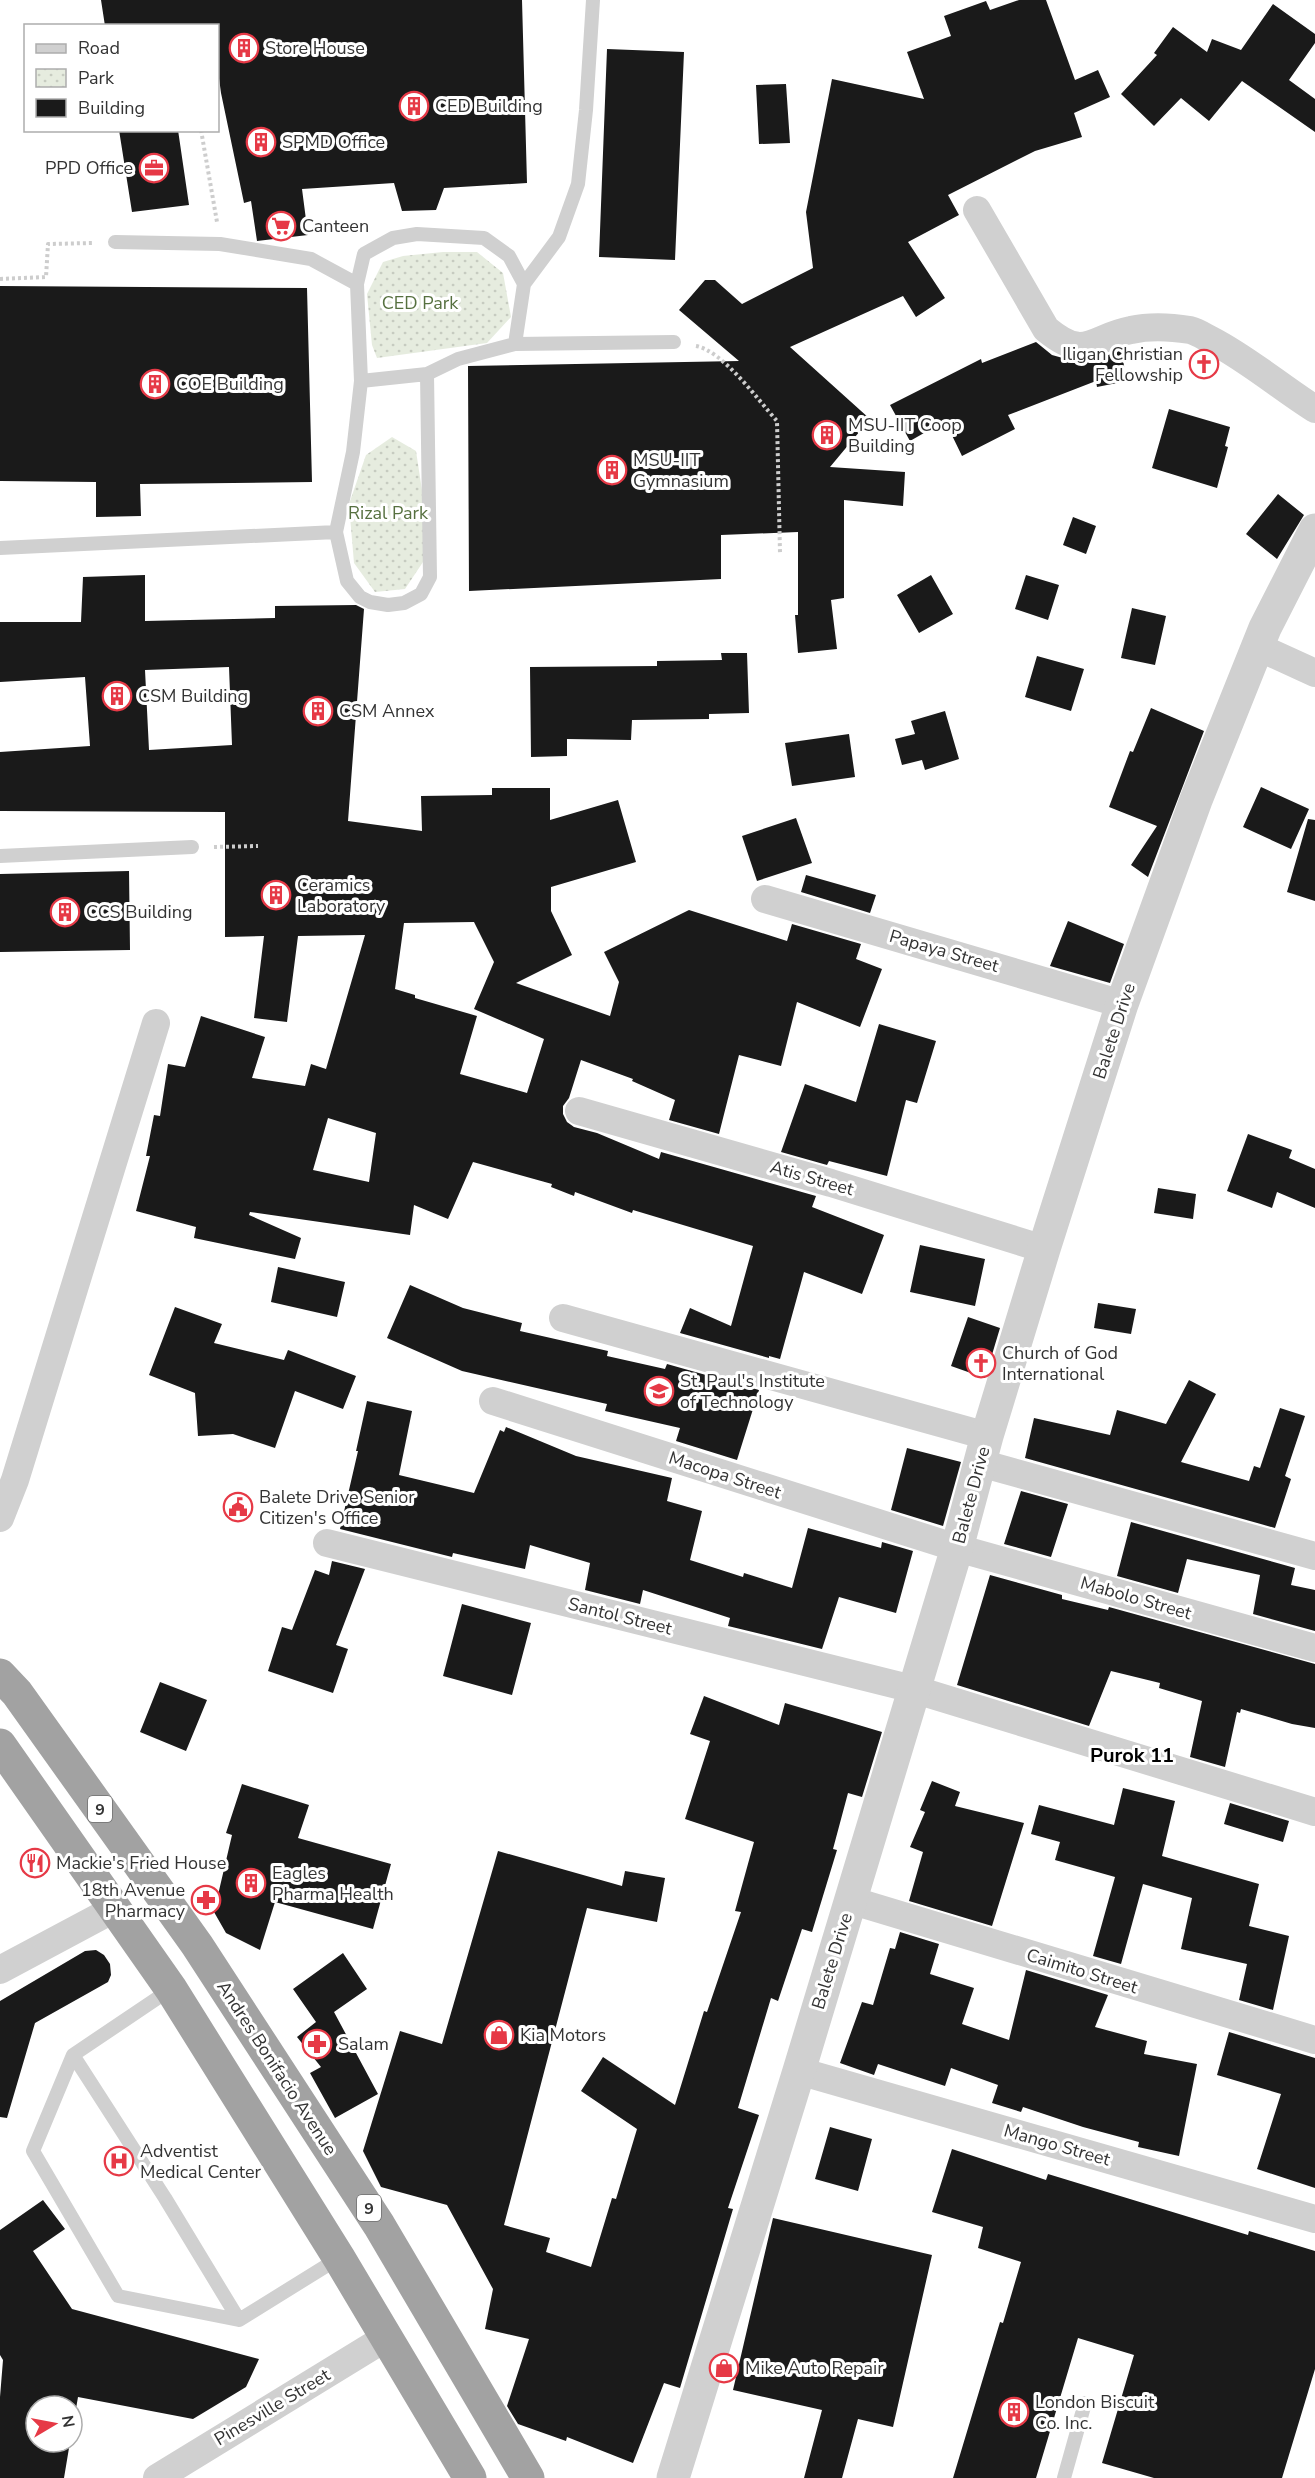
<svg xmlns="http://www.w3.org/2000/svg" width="1315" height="2478" viewBox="0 0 1315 2478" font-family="'Nunito Sans',sans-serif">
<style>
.park{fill:url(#park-dots)}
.building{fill:#1a1a1a;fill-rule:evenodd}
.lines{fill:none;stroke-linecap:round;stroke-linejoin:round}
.path{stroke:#cdcdcd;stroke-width:4;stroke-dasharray:3 3;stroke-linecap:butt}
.service{stroke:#d0d0d0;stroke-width:14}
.minor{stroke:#d0d0d0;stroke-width:28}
.tertiary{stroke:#d0d0d0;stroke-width:33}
.trunk{stroke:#a2a2a2;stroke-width:33}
.labels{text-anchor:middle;stroke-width:6;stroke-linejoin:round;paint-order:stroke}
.shield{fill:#fff;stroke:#707070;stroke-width:1.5}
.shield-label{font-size:16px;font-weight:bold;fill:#333}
.poi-label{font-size:18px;fill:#333;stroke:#fff;text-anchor:start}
.park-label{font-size:18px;fill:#56703f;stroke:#fff}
.street-label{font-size:18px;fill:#333;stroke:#fff}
.neighbourhood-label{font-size:20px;font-weight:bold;fill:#000;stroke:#fff}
</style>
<defs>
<pattern id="park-dots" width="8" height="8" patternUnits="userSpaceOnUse" patternTransform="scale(1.5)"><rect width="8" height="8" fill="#e6ecdf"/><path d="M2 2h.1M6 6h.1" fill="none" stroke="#c6cbc0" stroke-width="1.8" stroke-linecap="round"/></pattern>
</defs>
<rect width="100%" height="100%" fill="#fff"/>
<path class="park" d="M443,252H477L503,273L511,317L487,343L377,358L372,345L367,294L383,262L403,256Z
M392,437L416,451L425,510V559L405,589L375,592L354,563L349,504L366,455Z"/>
<path class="building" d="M101,0H522L527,183L444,188L436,210L402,211L394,183L302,189L308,235L257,241L251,201L244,203L221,93L218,71V26H105Z
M1019,0H1046L1075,80L1098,70L1110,97L1074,113L1082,137L1035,151L948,195L959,215L908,242L945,298L916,317L903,296L790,347L870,419L830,467L905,472L903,506L844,500V598L831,600L837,649L798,653L795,615H798V532L721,535V579L469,591L468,366L739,361L679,310L705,280H715L742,304L813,268L806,212L832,79L924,99L907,52L951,36L944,16L986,1L990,10Z
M1273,4L1315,34V43L1289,80L1315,99V132L1242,81L1209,121L1181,98L1154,126L1121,94L1157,55L1154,53L1173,27L1207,52L1212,39L1241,50Z
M607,49L684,52L675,260L599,257Z
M786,84L790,143L759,144L756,85Z
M119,130H178L189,205L132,212Z
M0,286L307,288L312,482L140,484L141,516L96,517V482L0,481Z
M1036,342L1052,355L1077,362L1093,361L1121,350L1127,381L1097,387L1096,381L1008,415L1015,429L962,456L945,421L910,441L890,405L981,359L982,363Z
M1169,409L1230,427L1225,446L1228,447L1217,488L1152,468Z
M1278,494L1304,515L1277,559L1246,534Z
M1073,517L1096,526L1086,554L1063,545Z
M145,575V621L275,618V606L356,605L364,609L348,821L422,831L421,796L492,795V788H550V820L618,800L636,862L551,887V911L572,955L516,983L610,1016L619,982L604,952L689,910L787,941L792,924L861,944L856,959L882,969L860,1027L797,1002L781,1066L739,1055L719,1134L669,1120L675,1100L632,1081L633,1079L581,1060L569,1098L563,1106V1114L567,1122L574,1127L597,1133L659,1159L661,1152L816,1196L812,1207L884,1235L862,1294L804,1272L780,1359L769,1356V1358L680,1333L690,1308L731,1326L753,1246L633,1210L632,1213L575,1192L574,1196L551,1187L552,1184L473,1162L448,1219L414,1205L410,1235L250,1212L249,1215L301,1238L295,1259L194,1238L196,1227L136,1211L150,1156H146L154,1115L160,1116L168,1064L185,1067L201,1016L265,1037L252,1078L305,1086L311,1064L326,1069L365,935L298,936L287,1022L254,1018L264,936L225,937V812L0,811V752L90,746L85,677L0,682V622H81L83,577ZM229,667L232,745L149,750L145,670ZM474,922L494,962L474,1009L544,1039L527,1093L460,1074L477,1016L415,998V995L395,989L404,923ZM328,1118L376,1133L369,1182L313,1170Z
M931,575L953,614L919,633L897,595Z
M1026,575L1059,585L1048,620L1015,609Z
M1132,608L1166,616L1155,665L1121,658Z
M721,653H747L749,713L709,714V719L632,720L631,740L567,739V756L531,757L530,667L657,666V661L722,660Z
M1037,656L1084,669L1071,711L1025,697Z
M1151,708L1204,731L1148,877L1131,865L1157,826L1109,807L1130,751L1133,752Z
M945,711L959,759L925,770L922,760L902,765L895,739L915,734L911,721Z
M849,734L855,777L792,786L785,743Z
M1261,787L1309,809L1291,849L1243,827Z
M796,818L812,863L757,881L742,836Z
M1308,819L1315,820V901L1287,892Z
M129,871L130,950L0,952V874Z
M806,875L876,895L870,913L801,892Z
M1068,921L1124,944L1110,983L1050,966Z
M879,1024L936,1041L917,1103L906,1100L887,1176L829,1161L827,1165L781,1152L805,1084L856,1102Z
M1248,1134L1292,1150L1289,1158L1315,1169V1208L1277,1192L1272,1208L1227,1191Z
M1158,1188L1196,1194L1193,1219L1154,1213Z
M920,1245L985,1259L975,1306L910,1292Z
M278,1267L345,1282L337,1317L271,1302Z
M410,1285L463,1308L522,1323L520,1331L608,1351L607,1356L665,1369L667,1364L759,1390L737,1460L676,1441L680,1428L605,1411L607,1404L462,1371L387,1338Z
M1098,1303L1136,1309L1131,1334L1094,1328Z
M175,1307L222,1324L214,1343L284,1360L288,1350L356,1376L343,1409L295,1391L275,1448L233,1434L198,1436L195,1393L149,1375Z
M968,1317L1000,1328L985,1378L951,1366Z
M1189,1380L1216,1394L1181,1462L1249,1481L1254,1466L1260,1468L1280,1408L1305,1416L1285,1476L1291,1479L1275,1528L1025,1458L1034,1418L1110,1435L1117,1410L1166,1424Z
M367,1401L412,1411L399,1475L474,1493L500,1430L504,1432L506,1427L576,1456L672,1478L667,1501L702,1511L690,1560L743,1577L744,1573L792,1588L808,1528L881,1548L882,1542L913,1551L896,1613L839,1597L822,1649L728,1626L730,1618L643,1590L640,1604L585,1590L590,1563L530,1545L525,1569L453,1553L452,1557L340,1529L358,1451H356Z
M907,1448L961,1462L943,1526L891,1510Z
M1021,1491L1068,1504L1051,1557L1004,1544Z
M1131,1522L1295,1568L1291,1585L1315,1590V1631L1253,1614L1260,1575L1187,1559L1178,1593L1117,1576Z
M332,1561L365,1569L336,1645L348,1649L333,1693L268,1671L282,1627L292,1630L315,1570L329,1575Z
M990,1575L1062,1595V1599L1108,1610L1109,1607L1315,1664V1728L1292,1724L1241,1709L1240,1713L1237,1712L1225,1767L1190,1757L1202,1701L1159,1688L1160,1683L1111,1671L1089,1726L957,1685Z
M462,1604L531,1623L512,1695L443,1676Z
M160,1682L207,1700L186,1751L140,1732Z
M704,1696L779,1725L785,1703L882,1732L862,1797L848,1793L833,1849L837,1850L812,1932L802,1929L778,2001L771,1998L738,2108L759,2115L728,2208L733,2209L680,2388L664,2383L633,2463L567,2437L566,2441L518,2424L507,2406L529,2339L485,2329L493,2289L447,2205L381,2187L363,2151L400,2031L442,2044L498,1851L622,1886L625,1871L665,1878L657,1922L587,1908L504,2225L550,2238L546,2252L591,2267L612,2198L616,2199L637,2129L581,2091L603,2057L675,2105L704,2011L707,2012L741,1912L735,1911L754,1842L685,1819L710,1741L690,1734Z
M932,1781L960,1792L955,1806L1024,1823L992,1926L909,1901L923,1852L910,1847L925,1812L920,1810Z
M242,1784L309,1805L298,1838L391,1864L373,1929L275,1902L260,1950L226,1933L214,1912L232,1835L226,1833Z
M1123,1788L1175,1801L1162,1856L1259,1884L1249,1926L1289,1936L1273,2010L1239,2000L1247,1964L1181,1949L1192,1898L1143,1884L1121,1964L1093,1956L1115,1877L1055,1860L1060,1842L1031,1834L1039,1805L1114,1825Z
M1230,1803L1289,1821L1283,1842L1224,1824Z
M900,1932L939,1944L930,1974L974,1988L962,2024L1009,2040L1026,1970L1108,1995L1095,2027L1147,2041L1144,2054L1197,2064L1179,2156L1138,2147L1139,2142L1083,2127L1023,2107L1021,2112L992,2103L998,2085L951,2068L945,2086L878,2064L874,2075L840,2063L862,2002L873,2005L890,1948L895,1949Z
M96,1950L104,1955L110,1964L111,1975L108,1982L35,2023L7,2118L0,2117V2001L85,1951Z
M343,1953L367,1989L334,2012L378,2094L335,2118L310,2073L321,2067L297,2037L316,2022L293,1989Z
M1229,2032L1315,2058V2188L1257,2169L1281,2094L1217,2075Z
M830,2127L872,2139L858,2191L815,2179Z
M952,2149L1046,2180L1048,2174L1248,2235L1249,2231L1315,2251V2369L1282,2478H1154L1102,2463L1134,2355L1078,2338L1036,2478H953L1000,2322L1003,2323L1021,2262L978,2248L983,2227L932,2212Z
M43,2200L65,2229L33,2251L72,2309L259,2359L246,2387L193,2419L78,2397L72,2432V2406H36V2442H70L64,2478H0V2397L3,2360L0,2355V2230Z
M773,2218L932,2255L893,2427L858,2419L842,2478H804L822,2410L733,2390Z"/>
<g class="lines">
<path class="path" d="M201,130L217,222
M0,279L46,277L48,244L94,243
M696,346C723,351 758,400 777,421L780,553
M214,847L258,846"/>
<path class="service" d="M115,242L220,244L311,259L357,284
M515,344L524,284L559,237L578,184L586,110L593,0
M427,374L430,577L421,594L404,603L388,605L370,602L360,597L347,581L336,532L353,452L361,381L357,284L364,254L393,238L417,234L484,238L509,256L524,284
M361,381L427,374L458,359L515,344L674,342
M0,548L336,532
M0,856L192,847
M73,2055L165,2198L239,2320L118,2296L33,2151Z
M73,2055L171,1989
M239,2320L339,2258
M1064,2478L1085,2403"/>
<path class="minor" d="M977,210L1046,329C1086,362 1090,338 1131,330C1149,326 1171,327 1190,330C1198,332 1205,337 1211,340C1248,359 1280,387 1315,409
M1258,647L1315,673
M765,899L1122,1004
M579,1111L831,1183L1044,1249
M563,1318L987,1436
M493,1401L957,1548L1315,1648
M980,1463L1315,1556
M0,1518L15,1480L156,1023
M327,1543L913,1689L1315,1812
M850,1900L1315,2040
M0,1970L114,1909
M799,2071L1315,2219
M157,2478L387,2337"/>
<path class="tertiary" d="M673,2478L799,2071L957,1548L987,1436L1044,1249L1122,1004L1196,800L1265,628L1315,530"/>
<path class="trunk" d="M0,1675L17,1693L197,1945L379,2225L528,2478
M0,1745L171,1989L339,2258L470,2478"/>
</g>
<defs>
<g id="building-ring" transform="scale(1.5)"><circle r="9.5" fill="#fff" stroke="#e63946" stroke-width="1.5"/><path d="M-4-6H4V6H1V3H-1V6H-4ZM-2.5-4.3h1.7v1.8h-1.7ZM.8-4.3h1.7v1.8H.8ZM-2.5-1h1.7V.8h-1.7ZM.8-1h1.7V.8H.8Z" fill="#e63946"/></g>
<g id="office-ring" transform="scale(1.5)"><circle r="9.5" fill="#fff" stroke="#e63946" stroke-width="1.5"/><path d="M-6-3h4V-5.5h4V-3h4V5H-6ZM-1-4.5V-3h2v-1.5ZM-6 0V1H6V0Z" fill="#e63946"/></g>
<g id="supermarket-ring" transform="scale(1.5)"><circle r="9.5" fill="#fff" stroke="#e63946" stroke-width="1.5"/><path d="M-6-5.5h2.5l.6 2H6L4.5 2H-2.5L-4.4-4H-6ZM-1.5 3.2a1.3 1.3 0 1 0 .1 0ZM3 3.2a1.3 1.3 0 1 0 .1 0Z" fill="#e63946"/></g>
<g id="church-ring" transform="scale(1.5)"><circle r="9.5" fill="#fff" stroke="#e63946" stroke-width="1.5"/><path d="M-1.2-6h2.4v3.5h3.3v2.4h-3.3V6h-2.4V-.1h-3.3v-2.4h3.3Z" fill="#e63946"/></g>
<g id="university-ring" transform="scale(1.5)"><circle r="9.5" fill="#fff" stroke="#e63946" stroke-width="1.5"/><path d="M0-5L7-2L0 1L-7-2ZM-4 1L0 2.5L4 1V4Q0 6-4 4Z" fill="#e63946"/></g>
<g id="civic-ring" transform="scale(1.5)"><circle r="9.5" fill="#fff" stroke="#e63946" stroke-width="1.5"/><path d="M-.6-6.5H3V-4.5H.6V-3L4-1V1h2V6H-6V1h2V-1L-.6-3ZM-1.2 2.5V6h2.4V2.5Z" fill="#e63946"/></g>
<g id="restaurant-ring" transform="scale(1.5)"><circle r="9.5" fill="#fff" stroke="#e63946" stroke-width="1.5"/><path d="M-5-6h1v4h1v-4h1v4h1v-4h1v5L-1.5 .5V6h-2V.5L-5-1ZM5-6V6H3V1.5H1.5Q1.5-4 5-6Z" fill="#e63946"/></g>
<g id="pharmacy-ring" transform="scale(1.5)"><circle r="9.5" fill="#fff" stroke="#e63946" stroke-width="1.5"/><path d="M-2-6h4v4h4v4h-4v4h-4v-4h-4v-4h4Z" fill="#e63946"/></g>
<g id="shop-ring" transform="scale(1.5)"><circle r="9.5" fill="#fff" stroke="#e63946" stroke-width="1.5"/><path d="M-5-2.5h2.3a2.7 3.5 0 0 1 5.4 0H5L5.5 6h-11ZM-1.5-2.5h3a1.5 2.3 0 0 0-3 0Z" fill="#e63946"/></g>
<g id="hospital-ring" transform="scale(1.5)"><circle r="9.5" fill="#fff" stroke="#e63946" stroke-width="1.5"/><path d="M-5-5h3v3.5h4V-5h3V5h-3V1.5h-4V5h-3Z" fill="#e63946"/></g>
</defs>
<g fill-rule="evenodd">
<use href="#building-ring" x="244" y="48"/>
<use href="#building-ring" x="414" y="106"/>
<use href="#building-ring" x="261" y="142"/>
<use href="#office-ring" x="154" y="168"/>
<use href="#supermarket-ring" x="281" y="226"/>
<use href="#church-ring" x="1204" y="364"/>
<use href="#building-ring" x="155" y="384"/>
<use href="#building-ring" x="827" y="435"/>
<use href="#building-ring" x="612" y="470"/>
<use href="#building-ring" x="117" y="696"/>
<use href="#building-ring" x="318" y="711"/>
<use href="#building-ring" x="276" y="895"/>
<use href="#building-ring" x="65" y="912"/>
<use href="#church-ring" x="981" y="1363"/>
<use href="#university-ring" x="659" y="1391"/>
<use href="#civic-ring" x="238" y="1507"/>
<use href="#restaurant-ring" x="35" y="1863"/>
<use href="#building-ring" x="251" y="1883"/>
<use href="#pharmacy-ring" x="206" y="1900"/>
<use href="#shop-ring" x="499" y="2035"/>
<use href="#pharmacy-ring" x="317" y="2044"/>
<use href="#hospital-ring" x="119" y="2161"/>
<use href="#shop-ring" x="724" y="2368"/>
<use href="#building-ring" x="1014" y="2412"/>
</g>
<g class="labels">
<g class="shield">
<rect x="88" y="1796" width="24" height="26" rx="4.5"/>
<rect x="357" y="2195" width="24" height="26" rx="4.5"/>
</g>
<g class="shield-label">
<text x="100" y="1815">9</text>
<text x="369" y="2214">9</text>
</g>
<g class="poi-label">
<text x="265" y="54">Store House</text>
<text x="435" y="112">CED Building</text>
<text x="282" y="148">SPMD Office</text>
<text x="133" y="174" text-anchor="end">PPD Office</text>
<text x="302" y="232">Canteen</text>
<text x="1183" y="360" text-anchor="end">Iligan Christian<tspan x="1183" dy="21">Fellowship</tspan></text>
<text x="176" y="390">COE Building</text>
<text x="848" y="431">MSU-IIT Coop<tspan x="848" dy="21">Building</tspan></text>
<text x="633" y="466">MSU-IIT<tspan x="633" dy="21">Gymnasium</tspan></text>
<text x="138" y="702">CSM Building</text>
<text x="339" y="717">CSM Annex</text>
<text x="297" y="891">Ceramics<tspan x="297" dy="21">Laboratory</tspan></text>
<text x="86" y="918">CCS Building</text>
<text x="1002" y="1359">Church of God<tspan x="1002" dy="21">International</tspan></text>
<text x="680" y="1387">St. Paul's Institute<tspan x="680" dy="21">of Technology</tspan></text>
<text x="259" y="1503">Balete Drive Senior<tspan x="259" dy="21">Citizen's Office</tspan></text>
<text x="56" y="1869">Mackie's Fried House</text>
<text x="272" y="1879">Eagles<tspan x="272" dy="21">Pharma Health</tspan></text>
<text x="185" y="1896" text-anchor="end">18th Avenue<tspan x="185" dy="21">Pharmacy</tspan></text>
<text x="520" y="2041">Kia Motors</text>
<text x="338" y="2050">Salam</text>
<text x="140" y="2157">Adventist<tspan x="140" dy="21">Medical Center</tspan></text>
<text x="745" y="2374">Mike Auto Repair</text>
<text x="1035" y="2408">London Biscuit<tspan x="1035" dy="21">Co. Inc.</tspan></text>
</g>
<g class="park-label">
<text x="420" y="309">CED Park</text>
<text x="388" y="519">Rizal Park</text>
</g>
<g class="street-label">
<text transform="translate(944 951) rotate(16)" y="6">Papaya Street</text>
<text transform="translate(1114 1031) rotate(-72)" y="6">Balete Drive</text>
<text transform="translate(812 1178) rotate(16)" y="6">Atis Street</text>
<text transform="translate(725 1475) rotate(18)" y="6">Macopa Street</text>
<text transform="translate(971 1495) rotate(-75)" y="6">Balete Drive</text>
<text transform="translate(1136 1598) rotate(16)" y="6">Mabolo Street</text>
<text transform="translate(620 1616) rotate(14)" y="6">Santol Street</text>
<text transform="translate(832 1961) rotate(-73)" y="6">Balete Drive</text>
<text transform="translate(1082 1971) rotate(17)" y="6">Caimito Street</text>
<text transform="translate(277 2068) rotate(57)" y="6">Andres Bonifacio Avenue</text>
<text transform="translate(1057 2145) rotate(16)" y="6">Mango Street</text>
<text transform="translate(272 2407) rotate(-31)" y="6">Pinesville Street</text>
</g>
<g class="neighbourhood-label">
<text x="1132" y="1762">Purok 11</text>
</g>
</g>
<rect x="24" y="24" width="195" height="108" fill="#ffffff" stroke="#adadad" stroke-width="1.5"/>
<rect x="36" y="44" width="30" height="9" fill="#d0d0d0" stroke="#adadad" stroke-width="1.5"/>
<text x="78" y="54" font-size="18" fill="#333333">Road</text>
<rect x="36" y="69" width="30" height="18" fill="url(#park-dots)" stroke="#adadad" stroke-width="1.5"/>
<text x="78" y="84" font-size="18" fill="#333333">Park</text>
<rect x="36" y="99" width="30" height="18" fill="#1a1a1a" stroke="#adadad" stroke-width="1.5"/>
<text x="78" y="114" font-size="18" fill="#333333">Building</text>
<g transform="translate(54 2424) rotate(80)"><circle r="28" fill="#ffffff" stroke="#adadad" stroke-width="1.5"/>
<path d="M0-4.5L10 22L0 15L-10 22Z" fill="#e63946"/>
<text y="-9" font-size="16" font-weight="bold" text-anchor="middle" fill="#333333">N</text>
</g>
</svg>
